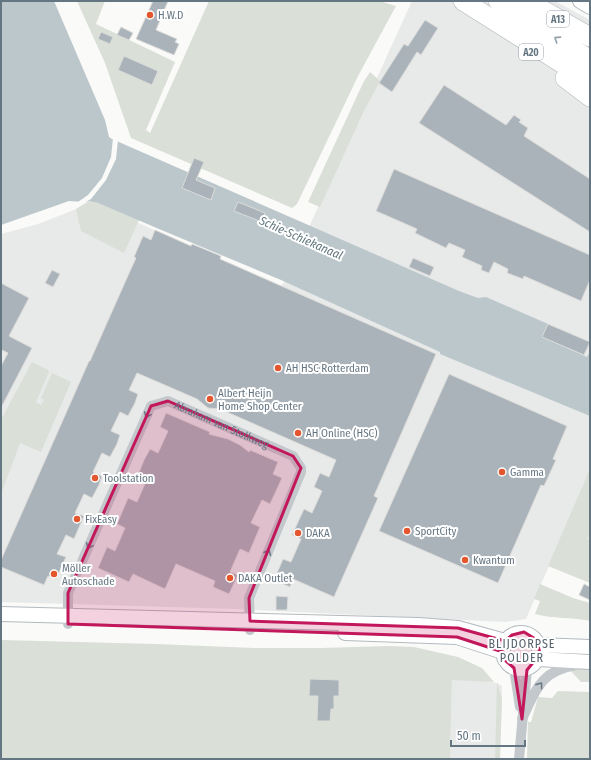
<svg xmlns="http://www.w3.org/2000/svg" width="591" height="760" viewBox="0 0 591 760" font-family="'Fira Sans Condensed',sans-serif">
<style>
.built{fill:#e8e9e9}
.green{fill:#dadfd7}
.water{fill:#bbc7cb}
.pier{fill:#fafaf8}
.building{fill:#aab3b9;stroke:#dcdcda}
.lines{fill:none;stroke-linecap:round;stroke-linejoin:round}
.secondary-casing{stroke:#b3babf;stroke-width:16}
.highway-casing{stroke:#b4b9bd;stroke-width:20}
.street{stroke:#c3c8cc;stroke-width:10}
.secondary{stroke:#fff;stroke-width:14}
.highway{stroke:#fff;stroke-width:19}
.oneway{stroke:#939fa8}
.oneway2{stroke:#6a7a87}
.marked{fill:#c2185b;fill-opacity:0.2;stroke:#c2185b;stroke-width:3;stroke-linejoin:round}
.poi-dot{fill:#e4572e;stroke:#fff;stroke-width:1.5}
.labels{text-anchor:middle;stroke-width:4;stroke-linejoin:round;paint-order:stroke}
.shield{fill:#fff;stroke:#939fa8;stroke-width:1}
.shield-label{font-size:10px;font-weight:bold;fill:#657683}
.poi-label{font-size:11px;fill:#657683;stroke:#fff;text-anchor:start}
.street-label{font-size:11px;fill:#657683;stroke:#fff}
.water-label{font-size:12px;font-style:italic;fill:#60757c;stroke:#fff}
.neighbourhood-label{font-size:12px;letter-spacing:1px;fill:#57646e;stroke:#fff}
</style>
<rect width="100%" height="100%" fill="#fafaf8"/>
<path class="built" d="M412,1H555L590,20V471L526,619L506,622L235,609L1,602V234L38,224L89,204L146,226L268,291L283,284Z
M452,676L497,683L502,686L500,759H450Z"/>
<path class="green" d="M77,1H105L96,24L175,62L146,130L150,133L209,1H379L396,6L358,76L297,204L292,208L131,138L105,63Z
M370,72L380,81L363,113L320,207L308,202L363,83Z
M89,201L98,203L139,220L124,253L81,231L76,209Z
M32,362L48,370L49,372L36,402L41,405L44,400L41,398L52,373L71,382L41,452L20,443L1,494V420Z
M590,469V534L588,539L590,540V583L548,566Z
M540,584L573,598L590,603V621C572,617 553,619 535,614L540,601L534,599Z
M1,640L156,644L254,648H322L388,646L414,647L458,657L482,668L494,682L452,680L450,759H1Z
M584,667H590V682H581L570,670Z
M497,683L502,698L500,759H495Z
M558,691L590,692V759H527L528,722H531L538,697L552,698Z"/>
<path class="water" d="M1,1H54L105,120L109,137L112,139L459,291L478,298L486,297L548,324L543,337L587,357L590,351V416L440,354V352L281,280L159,229L98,203L89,201L84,202L69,201L1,225Z"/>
<path class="pier" d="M113,138L118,140L116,159L106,180L91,199L82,204H75L88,195L102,178L111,157Z"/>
<path class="building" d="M153,1H168L156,30L177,39L175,42L179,44L174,55L136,39Z
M425,20L438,28L421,55L417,52L392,92L379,83L404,44L408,46Z
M121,27L133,33L129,40L117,35Z
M101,32L113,37L110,44L98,39Z
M124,56L158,71L152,85L118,70Z
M444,85L506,125L514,115L521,120L519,122L528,128L524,136L590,179V232L419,123Z
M194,158L204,162L196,180L215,188L211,200L182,188Z
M394,169L590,255V280L581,301L524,276L523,279L507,273L508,269L494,262L489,273L481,270L482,266L462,257L465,250L449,243L446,248L415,233L417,229L376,211Z
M238,202L265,213L262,222L234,211Z
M155,230L191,246L192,244L221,256L220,259L436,354L374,496L378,498L334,597L293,579L290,587L274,580L283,559L291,562L301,539L292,535L304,509L312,513L322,491L314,487L320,473L329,477L336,460L220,409L208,408L197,399L137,373L129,390L138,394L135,403L128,416L120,412L111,431L120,435L117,444L110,457L102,453L93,472L102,476L99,485L92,498L84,494L75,513L84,516L74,539L66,535L57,554L66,557L56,579L48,576L44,585L1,567V560L89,361H90L130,271L136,258L134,257L143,236L151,240Z
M413,258L434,267L430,276L409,267Z
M52,270L60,274L53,287L45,283Z
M1,283L29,298L9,336L32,348L1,408V366L8,353L2,350L1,351Z
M548,324L590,342L584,355L542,337Z
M449,374L567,426L553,459L556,460L544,486L541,485L498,583L379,531Z
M166,413L210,432L209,434L228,439L240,445L249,452L250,450L278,462L273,474L282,478L277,489L270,504L262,500L251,523L260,527L249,553L240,549L230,572L238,575L229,594L213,587L215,581L176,564L165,589L133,574L129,582L98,568L107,547L115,551L125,528L117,524L128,498L137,502L147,479L138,475L144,460L150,449L158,453L168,431L160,427Z
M584,584L590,587V600L579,595Z
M276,596L288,597L287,610H276Z
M310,679L339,680V696H334V709H331L330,721H317L318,696H309Z"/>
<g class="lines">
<g class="secondary-casing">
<path id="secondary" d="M580,1L590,7
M1,614L418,625L458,628L505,641
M503 651a18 18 0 1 1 36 0a18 18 0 1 1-36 0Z
M345,633L457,637L503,652
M539,645L590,647
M538,659L590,662"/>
</g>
<g class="highway-casing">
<path id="highway" d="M463,1L590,81
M498,1L590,60
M527,1L590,37
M565,78L590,97"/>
</g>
<g class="street">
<path id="s1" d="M68,624V593L151,406L168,401L293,456L301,468V472L249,598L250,630"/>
<path d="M514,668L520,707"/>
<path d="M522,719C536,690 540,671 576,665"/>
<path d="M519,759L527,669"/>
</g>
<use href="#secondary" class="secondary"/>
<use href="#highway" class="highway"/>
</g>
<defs><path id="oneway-chevron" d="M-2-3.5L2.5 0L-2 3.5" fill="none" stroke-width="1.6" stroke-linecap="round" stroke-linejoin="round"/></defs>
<use class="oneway" href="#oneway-chevron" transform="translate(557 39) rotate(-147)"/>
<g class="oneway2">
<use href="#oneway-chevron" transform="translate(147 415) rotate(114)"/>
<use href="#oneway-chevron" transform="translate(89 546) rotate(114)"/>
<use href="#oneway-chevron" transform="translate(268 552) rotate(-67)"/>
<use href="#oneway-chevron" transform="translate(540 685) rotate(-54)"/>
</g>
<path class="marked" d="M168,401L293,456L301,468L249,598L250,621L458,628L505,641L512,635L524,632L537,640L540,654L527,670L522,719L514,668L506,661L503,652L457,637L68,624V593L151,406Z"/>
<g class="poi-dot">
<circle cx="150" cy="15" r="4"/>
<circle cx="278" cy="368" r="4"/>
<circle cx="210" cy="399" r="4"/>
<circle cx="298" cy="433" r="4"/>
<circle cx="502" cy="472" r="4"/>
<circle cx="95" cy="478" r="4"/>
<circle cx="77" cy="519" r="4"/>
<circle cx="407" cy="531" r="4"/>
<circle cx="298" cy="533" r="4"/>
<circle cx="465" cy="560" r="4"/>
<circle cx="54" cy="574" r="4"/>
<circle cx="230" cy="578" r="4"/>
</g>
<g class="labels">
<g class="shield">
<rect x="547" y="11" width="22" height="16" rx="3"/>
<rect x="519" y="44" width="24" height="16" rx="3"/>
</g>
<g class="shield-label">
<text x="558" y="23">A13</text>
<text x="531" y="56">A20</text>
</g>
<g class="poi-label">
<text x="158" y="19">H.W.D</text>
<text x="286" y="372">AH HSC Rotterdam</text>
<text x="218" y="397">Albert Heijn<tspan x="218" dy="13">Home Shop Center</tspan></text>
<text x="306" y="437">AH Online (HSC)</text>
<text x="510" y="476">Gamma</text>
<text x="103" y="482">Toolstation</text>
<text x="85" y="523">FixEasy</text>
<text x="415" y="535">SportCity</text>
<text x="306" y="537">DAKA</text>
<text x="473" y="564">Kwantum</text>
<text x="62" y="572">Möller<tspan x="62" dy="13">Autoschade</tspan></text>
<text x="238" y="582">DAKA Outlet</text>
</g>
<g class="street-label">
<text dy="4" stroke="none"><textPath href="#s1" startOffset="312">Abraham van Stolkweg</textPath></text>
</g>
<g class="water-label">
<text transform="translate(301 238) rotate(24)" y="4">Schie-Schiekanaal</text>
</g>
<g class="neighbourhood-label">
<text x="522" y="648">BLIJDORPSE<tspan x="522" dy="14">POLDER</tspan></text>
</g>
</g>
<rect width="591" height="760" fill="none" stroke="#657683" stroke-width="4"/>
<path d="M451 740v6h74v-6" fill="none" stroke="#657683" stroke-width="2"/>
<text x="457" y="740" font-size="12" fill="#657683" stroke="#ffffff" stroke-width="3" paint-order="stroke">50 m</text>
</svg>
